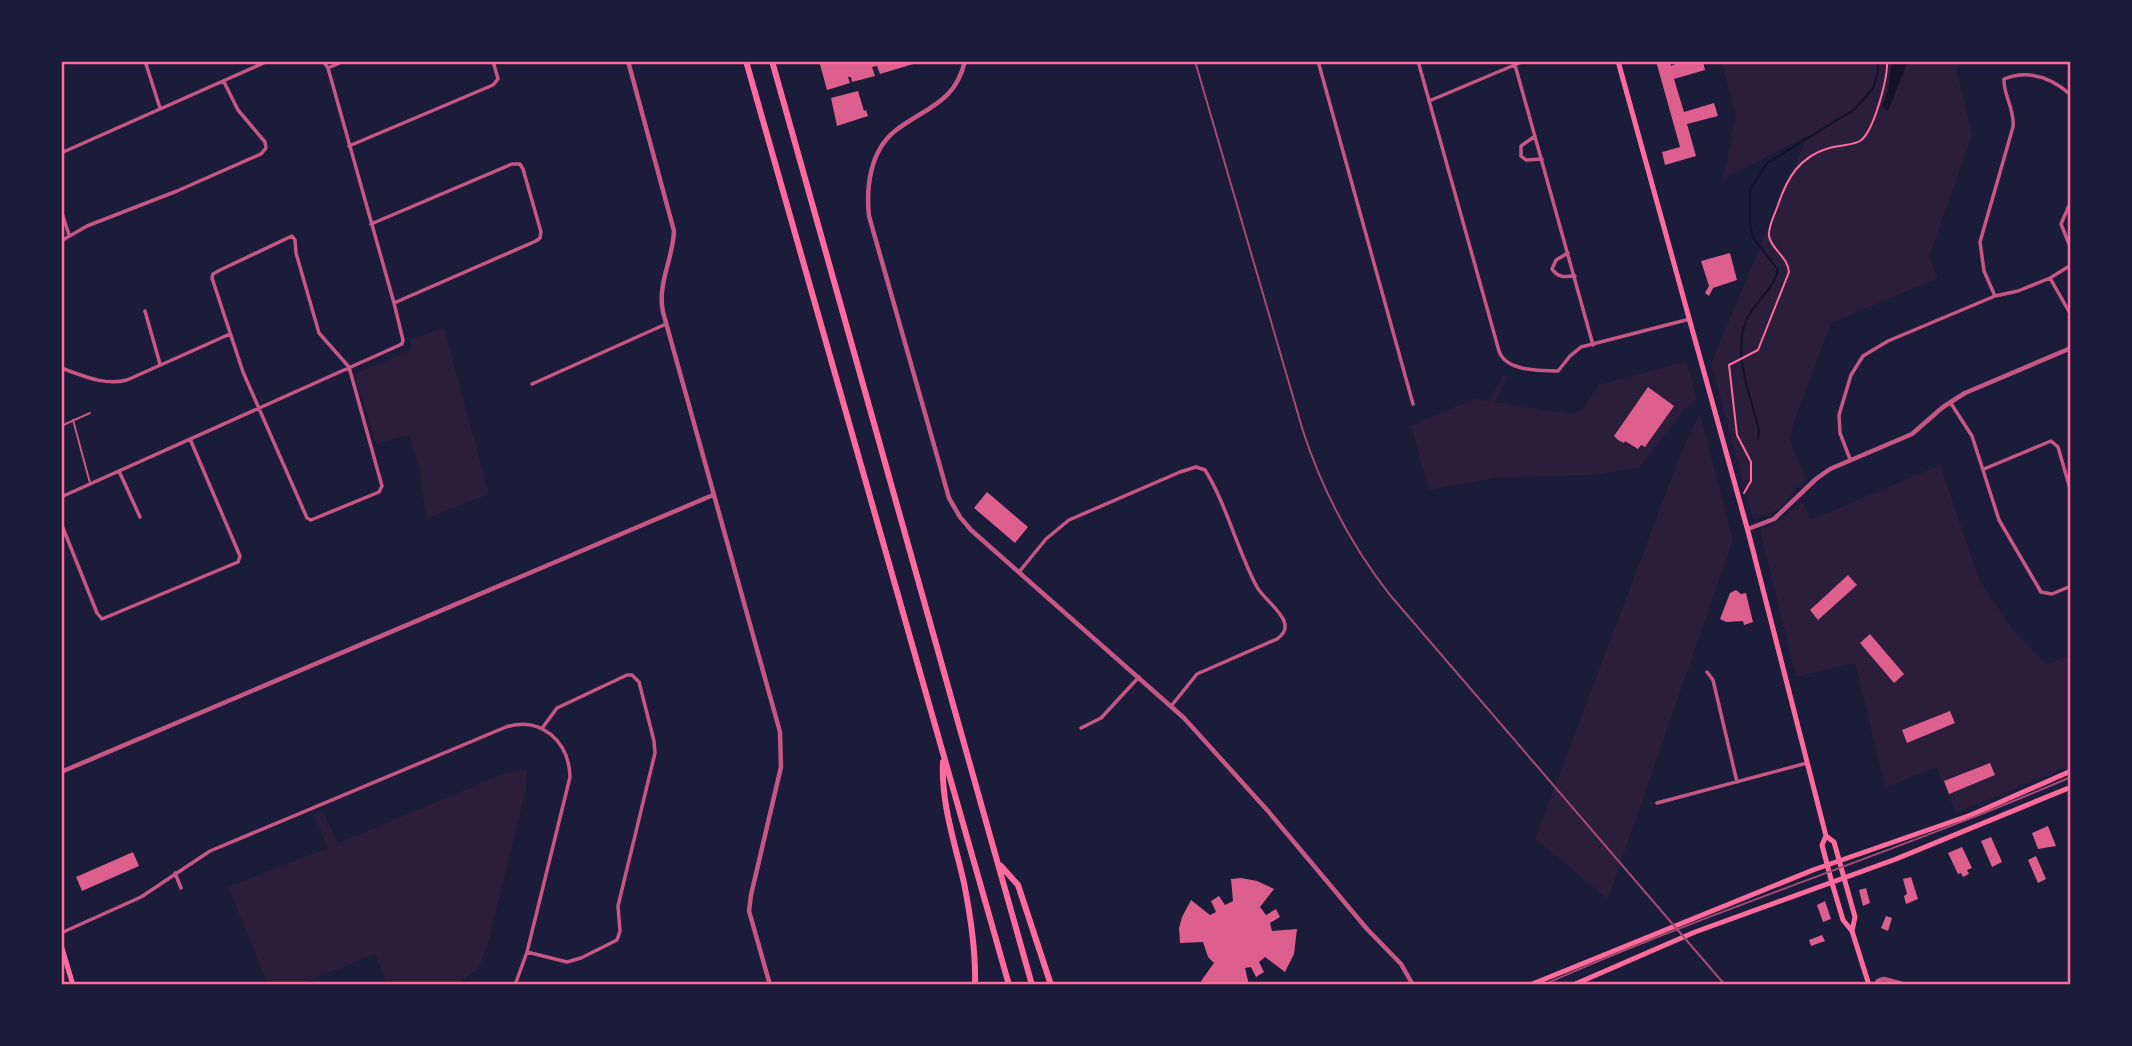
<svg xmlns="http://www.w3.org/2000/svg" width="2132" height="1046" viewBox="0 0 2132 1046" font-family="Poppins,sans-serif">
<style>
.green{fill:#2a1e3b}
.water{fill:#12122b}
.lines{fill:none;stroke-linecap:round;stroke-linejoin:round}
.stream{stroke:#12122b;stroke-width:2}
.building{fill:#dd5f8e}
.path{stroke:#ff6b9d;stroke-width:2}
.service{stroke:#c65784;stroke-width:2}
.minor{stroke:#c65784;stroke-width:3.5}
.tertiary{stroke:#c65784;stroke-width:4.5}
.secondary{stroke:#ff6b9d;stroke-width:5}
.motorway{stroke:#ff6b9d;stroke-width:6}
.tram{stroke:#a44b75;stroke-width:2}
.rail{stroke:#a44b75;stroke-width:2}
.neatline{fill:none;stroke:#ff6b9d;stroke-width:2.5}
</style>
<rect width="100%" height="100%" fill="#1b1b3a"/>
<path class="green" d="M1721,61H1959L1957,71L1972,135L1929,257L1938,278L1831,323L1795,419L1790,440L1806,478L1778,510L1756,519H1753L1711,363L1807,136L1723,180L1736,115Z
M444,328L489,494L426,519L419,467L409,435L376,444L355,374L411,350V339Z
M1686,361L1697,399L1684,410L1639,468L1593,475L1495,478L1429,490L1411,426L1473,399L1489,401L1504,375L1507,376L1495,402L1571,414L1583,409L1599,385Z
M1700,413L1733,540L1608,899L1535,839L1682,450Z
M1940,465L1980,581L2011,628L2047,664L2071,655V766L1956,813L1936,767L1885,788L1855,663L1796,677L1760,530L1777,522L1802,502L1811,520Z
M527,770L526,789L487,948L478,969L455,985H387L375,954L299,985H268L228,887L328,848L314,815L323,811L338,843L508,772Z"/>
<path class="water" d="M1892,61H1908L1888,111L1882,106L1888,91Z"/>
<g class="lines">
<path class="stream" d="M1758,439L1759,430C1751,396 1732,356 1746,321C1754,302 1773,291 1778,270L1753,237L1750,225V190L1767,163L1855,109L1873,88L1878,72V61"/>
</g>
<path class="building" d="M819,61H920V62L880,74L877,66L872,67L875,76L852,82L851,77H848L850,83L827,90Z
M1656,61H1670L1671,66L1683,61H1703L1705,70L1674,79L1684,112L1714,103L1718,116L1687,124L1696,156L1665,165L1662,152L1680,147Z
M858,91L864,111L866,110L868,116L837,126L831,98Z
M1730,253L1737,280L1713,288L1709,296L1705,293L1709,286L1701,261Z
M1648,387L1674,406L1645,447L1641,445L1638,449L1625,441L1624,443L1618,440L1614,436Z
M987,492L1028,527L1015,543L974,508Z
M1848,575L1857,585L1818,620L1810,610Z
M1736,590L1741,594L1746,593L1753,622L1744,625L1743,621L1726,622L1720,619L1730,593Z
M1870,634L1904,674L1894,683L1860,643Z
M1950,711L1955,723L1907,743L1902,730Z
M1990,763L1995,775L1949,794L1944,781Z
M2048,826L2056,846L2038,849L2032,833Z
M1991,837L2002,862L1992,867L1981,841Z
M1962,847L1972,868L1967,870L1969,874L1963,877L1961,873L1958,874L1948,853Z
M133,852L139,866L82,891L76,877Z
M2036,856L2046,879L2038,883L2028,860Z
M1911,877L1918,899L1906,904L1904,896L1907,894L1903,879Z
M1241,878L1257,881L1274,889L1260,907L1266,915L1276,909L1280,917L1270,923L1272,931L1297,929L1294,954L1285,972L1265,957L1259,962L1264,972L1256,977L1251,967L1245,968L1249,985H1207L1201,981L1214,963L1208,957L1203,942L1180,943L1179,928L1182,917L1191,900L1210,915L1216,912L1211,901L1219,896L1225,905L1233,901L1231,879Z
M1866,888L1870,903L1863,906L1859,890Z
M1825,901L1831,919L1823,922L1817,905Z
M1886,916L1892,918L1888,931L1881,928Z
M1822,935L1825,941L1811,946L1809,940Z"/>
<g class="lines">
<path class="path" d="M1744,493L1751,481V462L1737,435L1729,365L1758,350L1789,272C1788,257 1771,249 1769,236C1768,226 1775,214 1778,205C1787,178 1799,157 1829,148C1838,145 1851,146 1860,141C1874,132 1888,77 1887,61"/>
<path class="service" d="M73,420L90,483
M61,426L90,413"/>
<path class="minor" d="M145,61L160,108
M1318,61L1413,404
M1418,61L1499,351C1506,372 1539,370 1558,371L1570,356L1581,347L1690,319
M1515,65L1593,345
M328,68L344,61
M1429,101L1524,61
M1535,136L1521,146V156L1526,160L1542,159
M349,146L493,85L498,79L493,61
M61,153L268,61
M2071,201L2061,224L2071,249
M61,210L69,235
M371,224L512,164H520L523,169L541,232L540,238L536,241L394,303
M292,236L295,240L296,253L319,333L349,367L382,486L379,492L311,520L307,518L243,372L212,278L213,274L220,270Z
M61,241L87,226L177,191L261,154L266,148L265,142L238,110L224,82
M1568,253L1556,260L1552,269C1558,278 1565,277 1575,276
M2050,278L2071,315
M1995,296L1984,271L1980,242L2013,127C2015,109 2003,95 2004,79C2029,69 2052,78 2071,95
M145,311L160,364
M61,368C84,376 104,386 127,380L230,334
M532,384L666,324
M1950,402L1972,436L1999,520L2041,592L2052,594L2071,586
M1850,459L1840,433L1839,415L1851,375L1863,356L1888,341L1995,296L2018,291L2050,278L2071,265
M1984,469L2051,441L2058,447L2071,492
M119,471L140,517
M61,497L402,344L403,340L394,303L328,68L323,61
M61,523L97,613L102,619L238,562L240,556L190,439
M1019,572L1046,539L1069,520L1180,472L1196,467L1205,470C1226,503 1238,552 1257,587C1265,602 1301,623 1277,639L1197,674L1172,705
M1707,672L1713,680L1737,782
M1081,728L1101,718L1139,677
M1657,803L1807,763
M175,873L181,888
M61,933L141,897L210,851L506,727C541,716 569,741 570,777L527,952L515,985
M527,952L567,962L581,958L617,940L620,931L618,906L655,753L654,741L639,682L632,675H627L557,708L543,727"/>
<path class="tertiary" d="M628,61L674,231C673,259 657,284 663,312L780,732L781,767L751,895L749,911L770,985
M965,61C955,104 924,108 895,131C870,151 866,187 869,216L949,498L960,517L971,530L1184,718L1268,811L1367,929L1401,964L1413,985
M1748,529L1774,519L1816,479L1830,469L1912,434L1943,407L1965,393L2071,348
M61,772L713,495
M1875,985L1878,981L1884,979L1906,985"/>
<path class="secondary" d="M1618,61L1749,535L1826,836L1822,845L1832,883L1843,920L1852,931L1869,985
M1826,836L1834,842L1855,917L1852,931
M61,945L73,985
M1530,985L1813,870L1971,815L2071,771
M1573,985L1695,932L1896,859L2071,787"/>
<path class="motorway" d="M746,61L1009,985
M772,61L1032,985
M943,762C941,804 955,843 964,883C971,918 976,950 975,985
M1001,866L1018,885L1051,985"/>
<path class="tram" d="M1543,985C1716,908 1897,852 2071,777"/>
<path class="rail" d="M1195,61L1303,431C1323,492 1350,544 1390,595L1725,985"/>
</g>
<rect width="2132" height="1046" fill="none" stroke="#1b1b3a" stroke-width="126"/>
<rect x="63" y="63" width="2006" height="920" class="neatline"/>
</svg>
